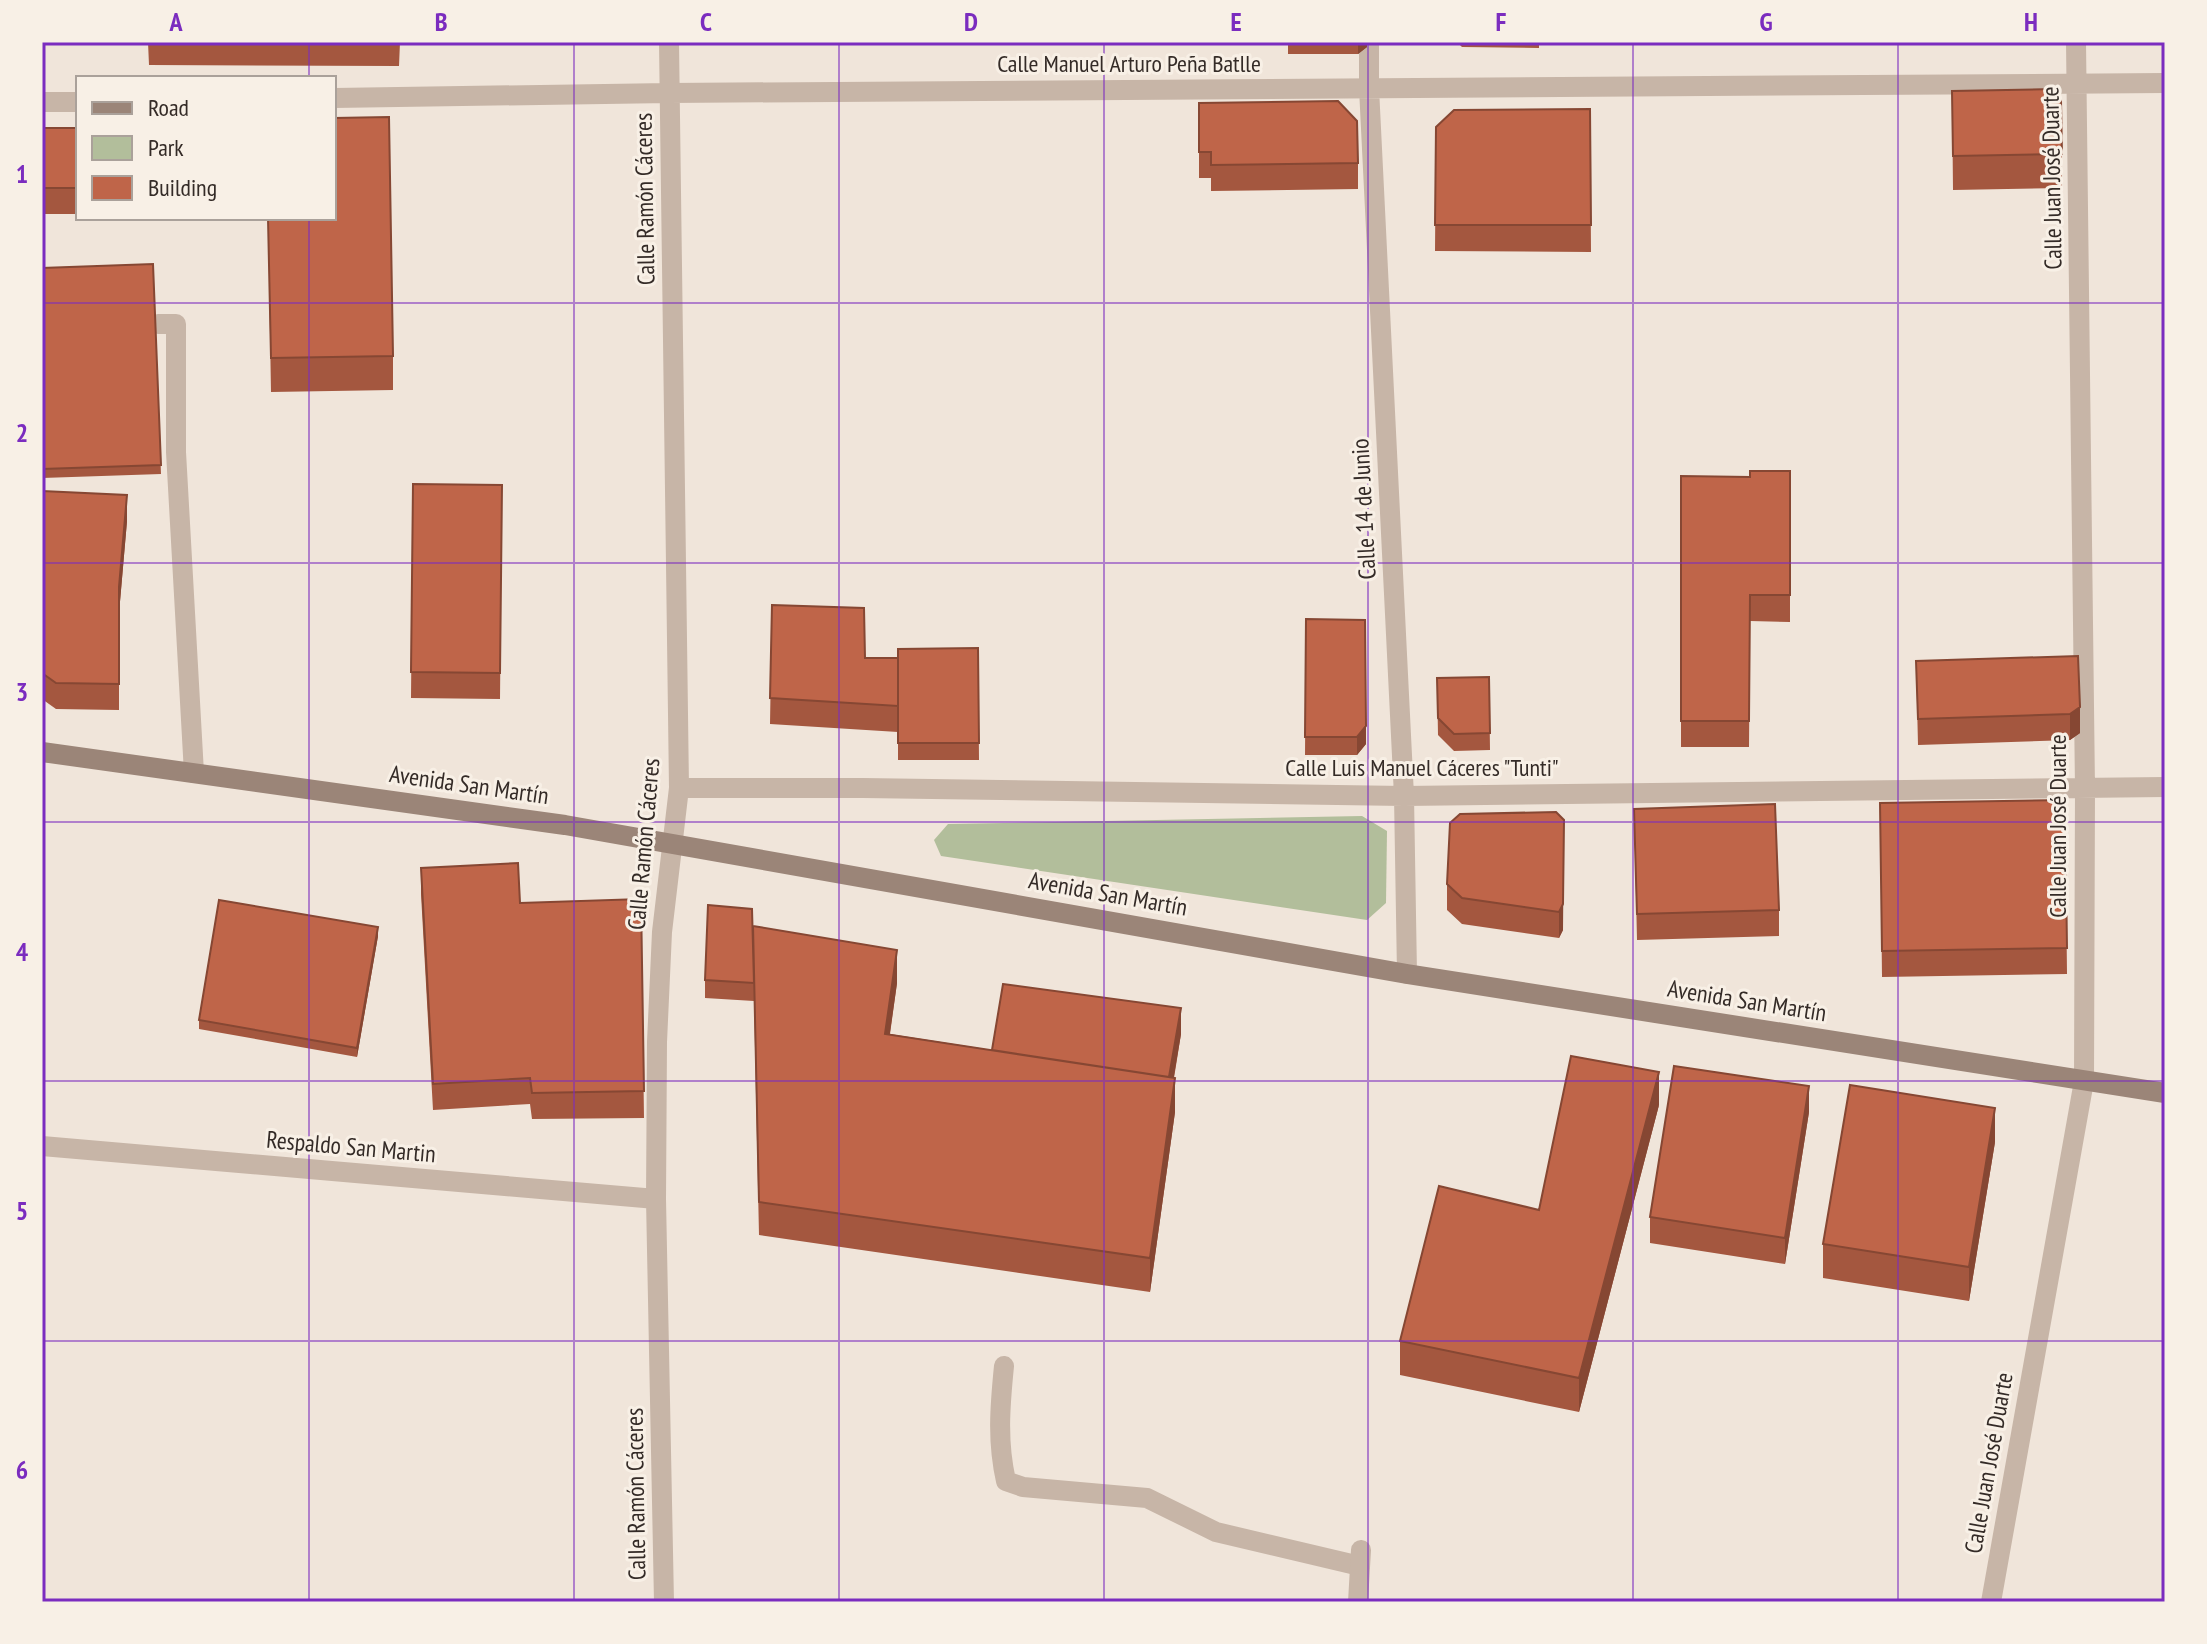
<svg xmlns="http://www.w3.org/2000/svg" width="2207" height="1644" viewBox="0 0 2207 1644" font-family="'PT Sans Narrow',sans-serif">
<style>
.green{fill:#b2be9b}
.lines{fill:none;stroke-linecap:round;stroke-linejoin:round}
.service{stroke:#c7b5a7;stroke-width:20}
.minor{stroke:#c7b5a7;stroke-width:20}
.secondary{stroke:#9b8578;stroke-width:20}
.wall{fill:#a4573f}
.shaded-wall{fill:#864733}
.building{fill:#bf6549;stroke:#864733;stroke-width:2}
.grid{fill:none;stroke:#7b2cbf;stroke-width:2;stroke-opacity:0.55}
.labels{text-anchor:middle;stroke-width:6;stroke-linejoin:round;paint-order:stroke}
.street-label{font-size:24px;fill:#342b27;stroke:#f8f0e6}
.neatline{fill:none;stroke:#7b2cbf;stroke-width:3}
.grid-label{font-size:26px;text-anchor:middle;font-weight:bold;fill:#7b2cbf}
</style>
<rect width="100%" height="100%" fill="#f0e5da"/>
<path class="green" d="M1362,816L1387,831L1386,903L1367,920L941,856L934,840L948,824Z"/>
<g class="lines">
<path class="service" d="M158,324H176V452L194,773
M1004,1366C1000,1406 997,1442 1006,1481L1023,1487L1147,1498L1216,1532L1360,1566"/>
<path class="minor" d="M1369,42V88L1404,796L1407,974
M334,98L669,93L2165,83
M42,102H78
M679,788H863L1404,796L2165,787
M42,1146L656,1199
M664,1602L656,1199L657,1042L662,932L679,788L669,42
M1358,1602L1361,1550
M1991,1602L2084,1081L2085,789L2076,42"/>
<path class="secondary" d="M42,752L565,825L1407,974L2165,1093"/>
</g>
<path class="wall" d="M148,42H400L399,66L149,65Z
M1288,42H1367V47L1358,54H1288Z
M1457,42H1539V48L1462,47Z
M1952,91L2062,154V188L1953,190Z
M1199,103L1358,163V189L1211,191V178H1199Z
M1590,109L1591,252L1435,251L1436,127Z
M42,128H78V214H42Z
M268,218H334L393,356V390L271,392Z
M153,264L161,474L42,478V268Z
M1790,471V622L1750,621L1749,747H1681V476L1750,477Z
M413,484L502,485L500,699L411,698Z
M42,491L127,521L119,613V710L56,709L42,699Z
M772,605L865,658H898L978,648L979,760H898V732L770,724Z
M1306,619L1366,744L1357,755H1305Z
M2078,656L2080,733L2070,740L1918,745L1916,661Z
M1489,677L1490,750L1454,751L1438,735L1437,678Z
M2065,800L2067,974L1882,977L1880,803Z
M1634,809L1779,910V936L1637,940Z
M1556,812L1563,930L1559,938L1462,924L1447,910V884Z
M421,868L520,903L641,899L644,1118L532,1119L530,1104L433,1110L421,894Z
M378,936L357,1057L199,1029V1020Z
M753,941L897,983L890,1034L992,1050L1181,1034L1174,1078L1175,1112L1150,1292L759,1235L754,1001L705,998V980Z
M1659,1105L1579,1412L1400,1375V1341Z
M1809,1112L1785,1264L1650,1243V1217Z
M1995,1142L1969,1301L1823,1278V1244Z"/>
<path class="shaded-wall" d="M1358,42H1367V47L1358,54Z
M127,495V521L119,613V710V587Z
M2080,707V733L2070,740V714Z
M1366,726V744L1357,755V737Z
M1564,820L1563,930L1559,938V912Z
M378,927V936L357,1057V1048Z
M897,950V983L885,1067V1034Z
M1181,1008V1034L1168,1111V1085Z
M1659,1072V1105L1579,1412V1378Z
M1175,1078V1112L1150,1292V1258Z
M1809,1086V1112L1785,1264V1238Z
M1995,1108V1142L1969,1301V1267Z"/>
<path class="building" d="M2053,89L2061,101L2062,154L1953,156L1952,91Z
M1338,101L1357,121L1358,163L1211,165V152H1199V103Z
M1590,109L1591,225H1435L1436,127L1454,110Z
M389,117L393,356L271,358L268,218H334V118Z
M42,128H78V188H42Z
M153,264L161,465L42,469V268Z
M1750,471H1790V595H1750L1749,721H1681V476L1750,477Z
M413,484L502,485L500,673L411,672Z
M42,491L127,495L119,587V684L56,683L42,673Z
M772,605L864,608L865,658H898V706L770,698Z
M1306,619L1365,620L1366,726L1357,737H1305Z
M978,648L979,743H898V649Z
M2078,656L2080,707L2070,714L1918,719L1916,661Z
M1489,677L1490,733L1454,734L1438,718L1437,678Z
M2065,800L2067,948L1882,951L1880,803Z
M1775,804L1779,910L1637,914L1634,809Z
M1556,812L1564,820L1563,904L1559,912L1462,898L1447,884L1450,823L1460,814Z
M518,863L520,903L641,899L644,1091L532,1093L530,1078L433,1084L421,868Z
M219,900L378,927L357,1048L199,1020Z
M708,905L752,909L754,983L705,980Z
M753,926L897,950L885,1034L1175,1078L1150,1258L759,1202Z
M1003,984L1181,1008L1169,1077L992,1050Z
M1571,1056L1659,1072L1579,1378L1400,1341L1439,1186L1539,1210Z
M1674,1066L1809,1086L1785,1238L1650,1217Z
M1850,1085L1995,1108L1969,1267L1823,1244Z"/>
<path class="grid" d="M309,42V78M574,42V1602M839,42V1602M1104,42V1602M1368,42V1602M1633,42V1602M1898,42V1602M309,218V1602M42,303H2165M42,563H2165M42,822H2165M42,1081H2165M42,1341H2165"/>
<g class="labels">
<g class="street-label">
<text x="1129" y="72">Calle Manuel Arturo Peña Batlle</text>
<text transform="translate(2052 178) rotate(-91)" y="8">Calle Juan José Duarte</text>
<text transform="translate(645 199) rotate(-91)" y="8">Calle Ramón Cáceres</text>
<text transform="translate(1364 509) rotate(-93)" y="8">Calle 14 de Junio</text>
<text x="1422" y="776">Calle Luis Manuel Cáceres "Tunti"</text>
<text transform="translate(469 785) rotate(8)" y="8">Avenida San Martín</text>
<text transform="translate(2058 826) rotate(-90)" y="8">Calle Juan José Duarte</text>
<text transform="translate(644 844) rotate(-85)" y="8">Calle Ramón Cáceres</text>
<text transform="translate(1108 894) rotate(10)" y="8">Avenida San Martín</text>
<text transform="translate(1747 1001) rotate(9)" y="8">Avenida San Martín</text>
<text transform="translate(351 1147) rotate(5)" y="8">Respaldo San Martin</text>
<text transform="translate(1989 1463) rotate(-80)" y="8">Calle Juan José Duarte</text>
<text transform="translate(636 1494) rotate(-91)" y="8">Calle Ramón Cáceres</text>
</g>
</g>
<rect width="2207" height="1644" fill="none" stroke="#f8f0e6" stroke-width="88"/>
<rect x="76" y="76" width="260" height="144" fill="#f8f0e6" stroke="#aaa19a" stroke-width="2"/>
<rect x="92" y="102" width="40" height="12" fill="#9b8578" stroke="#aaa19a" stroke-width="2"/>
<text x="148" y="116" font-size="24" fill="#342b27">Road</text>
<rect x="92" y="136" width="40" height="24" fill="#b2be9b" stroke="#aaa19a" stroke-width="2"/>
<text x="148" y="156" font-size="24" fill="#342b27">Park</text>
<rect x="92" y="176" width="40" height="24" fill="#bf6549" stroke="#aaa19a" stroke-width="2"/>
<text x="148" y="196" font-size="24" fill="#342b27">Building</text>
<rect x="44" y="44" width="2119" height="1556" class="neatline"/>
<g class="grid-label">
<text x="176" y="31">A</text>
<text x="441" y="31">B</text>
<text x="706" y="31">C</text>
<text x="971" y="31">D</text>
<text x="1236" y="31">E</text>
<text x="1501" y="31">F</text>
<text x="1766" y="31">G</text>
<text x="2031" y="31">H</text>
<text x="22" y="183">1</text>
<text x="22" y="442">2</text>
<text x="22" y="701">3</text>
<text x="22" y="961">4</text>
<text x="22" y="1220">5</text>
<text x="22" y="1479">6</text>
</g>
</svg>
